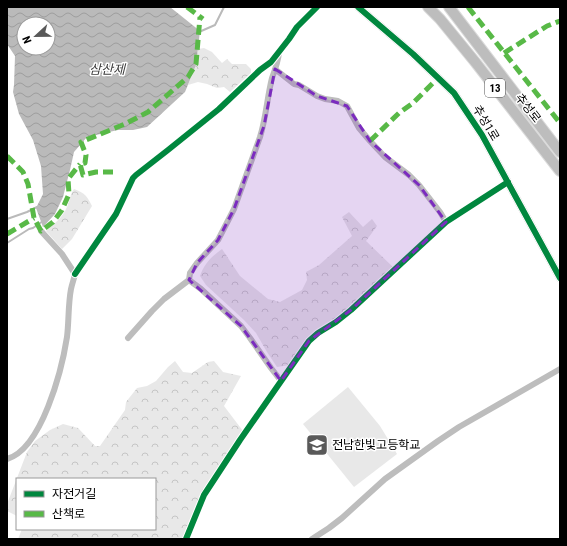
<svg xmlns="http://www.w3.org/2000/svg" width="567" height="546" viewBox="0 0 567 546" font-family="'Roboto Condensed','Noto Sans KR',sans-serif">
<style>
.green{fill:#e8e8e8}
.forest{fill:url(#forest-crowns)}
.water{fill:url(#water-waves);fill-rule:evenodd}
.lines{fill:none;stroke-linecap:round;stroke-linejoin:round}
.stream{stroke:#bababa;stroke-width:2}
.primary-casing{stroke:#dbdbdb;stroke-width:12}
.minor{stroke:#bdbdbd;stroke-width:6}
.tertiary{stroke:#bdbdbd;stroke-width:8}
.primary{stroke:#bdbdbd;stroke-width:10}
.quiet{stroke:#58b947;stroke-width:5;stroke-dasharray:10 5;stroke-linecap:butt}
.cycleway-casing{stroke:#fff;stroke-width:8}
.cycleway{stroke:#00873e;stroke-width:6}
.marked{fill:#7b2cbf;fill-opacity:0.2;stroke:#7b2cbf;stroke-width:3;stroke-dasharray:8 5;stroke-linejoin:round}
.labels{text-anchor:middle;stroke-width:3;stroke-linejoin:round;paint-order:stroke}
.shield{fill:#fff;stroke:#4c4c4c;stroke-width:1}
.shield-label{font-size:11px;font-weight:bold;fill:#000}
.street-label{font-size:12px;fill:#000;stroke:#fff}
.poi-label{font-size:12px;fill:#000;stroke:#fff;text-anchor:start}
.water-label{font-size:13px;font-style:italic;fill:#3d3d3d;stroke:#fff}
</style>
<defs>
<pattern id="forest-crowns" width="20" height="18" patternUnits="userSpaceOnUse"><rect width="20" height="18" fill="#e8e8e8"/><path d="M2 6a3 3 0 1 1 6 0M12 15a3 3 0 1 1 6 0" fill="none" stroke="#c5c5c5"/></pattern>
<pattern id="water-waves" width="16" height="10" patternUnits="userSpaceOnUse"><rect width="16" height="10" fill="#bababa"/><path d="M0 5q4-4 8 0t8 0" fill="none" stroke="#9e9e9e"/></pattern>
</defs>
<rect width="100%" height="100%" fill="#fff"/>
<path class="green" d="M348,387L380,426L397,454L354,487L303,424Z"/>
<path class="forest" d="M204,48L212,52L222,63L227,59L232,64H246L251,69V73L230,92L224,87L217,88L207,84L198,82L188,85L196,65L198,49Z
M74,189C85,193 87,196 92,206L72,239L62,249L46,231C54,224 63,217 67,207C70,201 70,194 74,189Z
M349,212L363,227L372,219L377,226L366,241L394,268L335,321L316,332L290,365L277,367L267,352L256,333L244,320L206,285L200,276C204,264 212,256 222,249L240,276L268,299L280,302L302,290L307,280L306,272L319,265L352,236L342,217Z
M175,361L183,372L192,373L208,362L214,361L223,372L241,376L224,406L243,431L207,487L185,534L183,539H18L22,529H155V479H17V516L7,511V504L27,452L35,441L50,430L63,424L78,428L95,446H100L125,410L126,402L137,388L147,386L156,381L168,367Z"/>
<path class="water" d="M7,7H170L200,31L196,65L185,92L147,127L133,130H118L87,137L74,152L70,170L63,197L55,214L43,227L36,208L43,194L41,166L33,140L19,114L13,92L14,85L15,56L7,44ZM24,24H48V48H24Z"/>
<g class="lines">
<path class="stream" d="M199,32L215,25L224,7
M7,219L27,212L37,207
M7,243L29,229L33,228L43,221"/>
<g class="primary-casing">
<path id="primary" d="M428,7L440,19L476,63L560,171
M449,7L560,152"/>
</g>
<path class="minor" d="M275,69L294,84L299,85L317,96L325,99L338,101L347,106L359,128L370,141L385,157L409,175L419,185L440,212L446,222
M75,274L116,214L133,178L136,175L168,150L219,109L260,70L271,62L289,39L297,27L317,7
M189,280L201,289L241,326L250,338L271,368L281,381
M128,338L152,311L164,299L189,280L190,273L197,263L218,240L234,209L260,137C266,118 267,98 272,78C275,70 278,62 279,53
M7,459C42,449 62,369 67,337C69,321 68,305 71,289C72,284 74,279 75,274L62,254L41,231
M186,539L204,495L240,440L309,341L318,333L336,322L351,310L446,222L508,182
M312,539L329,528L342,518L385,479L438,441L459,427L560,369"/>
<path class="tertiary" d="M358,7L413,54L454,93L482,135L560,278"/>
<use href="#primary" class="primary"/>
<path class="quiet" d="M187,7L203,19
M468,7L560,123
M504,53L547,26L560,21
M370,141L399,113L413,103L438,78
M7,156L23,172L28,184L34,218L41,231L53,222L62,210L69,194L68,179L80,164
M113,172H96L83,175L80,164L85,163L86,155L81,142L125,124L148,112L188,77L196,64L200,17
M7,234L34,218"/>
<g class="cycleway-casing">
<path id="cycleway" d="M358,7L413,54L454,93L482,135L560,278
M75,274L116,214L133,178L136,175L168,150L219,109L260,70L271,62L289,39L297,27L317,7
M186,539L204,495L240,440L309,341L318,333L336,322L351,310L446,222L508,182"/>
</g>
<use href="#cycleway" class="cycleway"/>
</g>
<path class="marked" d="M275,69L317,96L347,106L370,141L419,185L446,222L351,310L309,341L281,381L241,326L189,280L197,263L218,240L234,209L264,126Z"/>
<defs>
<g id="school-square" transform="scale(1.15)"><rect x="-9" y="-9" width="18" height="18" rx="4" fill="#595959" stroke="#fff"/><path d="M0-5L7-2L0 1L-7-2ZM-4 1L0 2.5L4 1V4Q0 6-4 4Z" fill="#fff"/></g>
</defs>
<g fill-rule="evenodd">
<use href="#school-square" x="317" y="445"/>
</g>
<g class="labels">
<rect class="shield" x="485" y="79" width="20" height="18" rx="3"/>
<g class="shield-label">
<text x="495" y="92">13</text>
</g>
<g class="street-label">
<text transform="translate(528 108) rotate(52)" y="4">추성로</text>
<text transform="translate(486 123) rotate(59)" y="4">추성1로</text>
</g>
<g class="poi-label">
<text x="332" y="449">전남한빛고등학교</text>
</g>
<g class="water-label">
<text x="107" y="74">삼산제</text>
</g>
</g>
<rect width="567" height="546" fill="none" stroke="#000000" stroke-width="16"/>
<rect x="16" y="478" width="140" height="52" fill="#ffffff" stroke="#999999"/>
<rect x="24" y="491" width="20" height="6" fill="#00873e" stroke="#999999"/>
<text x="52" y="498" font-size="12" fill="#000000">자전거길</text>
<rect x="24" y="511" width="20" height="6" fill="#58b947" stroke="#999999"/>
<text x="52" y="518" font-size="12" fill="#000000">산책로</text>
<g transform="translate(36 36) rotate(248)"><circle r="19" fill="#ffffff" stroke="#999999"/>
<path d="M0-3L7 15L0 10L-7 15Z" fill="#595959"/>
<text y="-6" font-size="11" font-weight="bold" text-anchor="middle" fill="#000000">N</text>
</g>
</svg>
